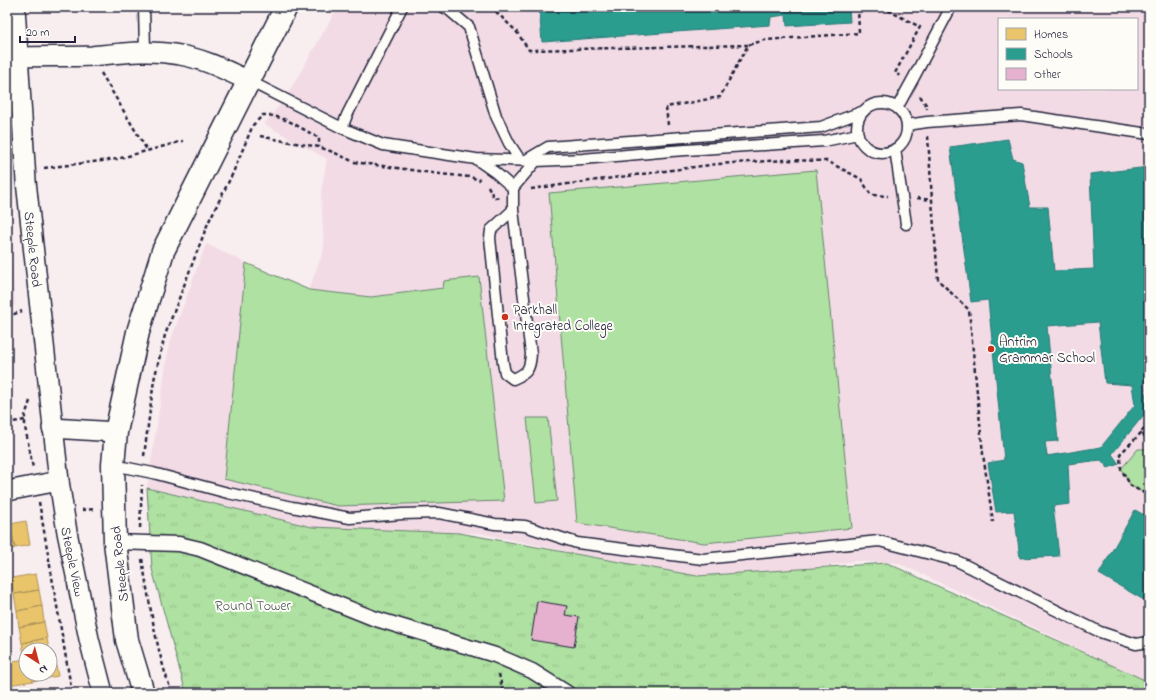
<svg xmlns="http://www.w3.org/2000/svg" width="1156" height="700" viewBox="0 0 1156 700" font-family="'Indie Flower',sans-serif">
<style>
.built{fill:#f2dbe5;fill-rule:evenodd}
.grass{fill:#afe1a2;stroke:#68826e}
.park{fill:url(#park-tufts);stroke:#68826e}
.homes{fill:#e9c46a;stroke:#ad935c}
.schools{fill:#2a9d8f;stroke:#287876;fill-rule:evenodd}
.building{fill:#e5b1ce;stroke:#22223b}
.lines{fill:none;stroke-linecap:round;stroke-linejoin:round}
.service-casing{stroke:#22223b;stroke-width:13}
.pedestrian-casing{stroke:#22223b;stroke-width:17}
.minor-casing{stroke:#22223b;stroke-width:22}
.tertiary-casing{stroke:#22223b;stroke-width:25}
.path{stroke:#22223b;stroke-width:2.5;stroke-dasharray:4 3;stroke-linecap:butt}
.service{stroke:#fdfcf7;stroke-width:10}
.pedestrian{stroke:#fdfcf7;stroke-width:14}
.minor{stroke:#fdfcf7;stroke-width:19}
.tertiary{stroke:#fdfcf7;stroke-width:22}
.poi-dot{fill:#c8321e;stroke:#fdfcf7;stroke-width:1.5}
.labels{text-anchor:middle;stroke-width:4;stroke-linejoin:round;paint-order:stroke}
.street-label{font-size:14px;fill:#22223b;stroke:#fdfcf7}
.poi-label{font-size:14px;fill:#22223b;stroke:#fdfcf7;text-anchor:start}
.park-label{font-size:14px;fill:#4c5b5a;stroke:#fdfcf7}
</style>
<defs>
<pattern id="park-tufts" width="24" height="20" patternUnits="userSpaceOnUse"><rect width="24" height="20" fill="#afe1a2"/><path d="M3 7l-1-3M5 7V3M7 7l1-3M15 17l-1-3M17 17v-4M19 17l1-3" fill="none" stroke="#96c18c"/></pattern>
</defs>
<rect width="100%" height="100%" fill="#f8edef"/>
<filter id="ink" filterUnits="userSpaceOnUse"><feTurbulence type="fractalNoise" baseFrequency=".025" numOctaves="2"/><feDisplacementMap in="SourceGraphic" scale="8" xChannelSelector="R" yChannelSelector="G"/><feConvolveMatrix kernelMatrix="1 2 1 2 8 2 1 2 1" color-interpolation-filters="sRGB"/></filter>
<g filter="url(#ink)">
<path class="built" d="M338,7H1149V682L898,563L854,561L780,574L687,577L479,533H337L147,488L169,345L206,244L246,263L309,289L324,249L321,192L327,159L264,124L285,99ZM999,19H1137V89H999Z
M7,218L15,305L7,308Z"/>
<path class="grass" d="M816,170L852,528L704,543L577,523L549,193Z
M246,263L309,290L371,297L443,288L444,281L479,277L504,501L338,506L224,479Z
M527,418H548L557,501L536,503Z
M1138,449H1149L1148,495L1131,486L1121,469Z"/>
<path class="park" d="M147,488L312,527L459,533L697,576L887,563L1149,682V693H186L152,569Z"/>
<path class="homes" d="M26,521L30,545L15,548L10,524Z
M10,524L15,548L7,550V525Z
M36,574L39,590L14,594L11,578Z
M39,590L42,606L17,611L14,594Z
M42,606L44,622L19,627L17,611Z
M44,622L47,638L22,643L19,627Z
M47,638L49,650H26V659H25L22,643Z
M50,654H54L58,676L33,681L32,674H50Z
M26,659V674H32L33,681L8,685L7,662Z"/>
<path class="schools" d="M539,7H849L850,22L787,26L786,15L771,17L770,25L542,42Z
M1008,139L1013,159L1022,162L1030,207H1048L1054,271L1094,269L1090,174L1149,167V381L1144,382L1147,411L1112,454L1119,464L1108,468L1101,460L1068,464L1070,504L1053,506L1059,556L1020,558L1014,511L996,512L988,463L1004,460L988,300L971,302L950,147ZM1098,322L1105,383L1132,385L1135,405L1101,447L1047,456L1045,442L1058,441L1047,326Z
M1135,510L1148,517L1149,514V603L1099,574Z"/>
<path class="building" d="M537,601L567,606L565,615L579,617L574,647L531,640Z"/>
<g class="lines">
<g class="service-casing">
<path id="service" d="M144,7L145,51
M443,7L449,10L469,27L496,116L509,143L520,160
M249,81L342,128L383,145L476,159L536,161L583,159L671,151L824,141L858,134
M857 128a25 25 0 1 1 50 0a25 25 0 1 1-50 0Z
M897,108L914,77L951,7
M907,125L927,122L1021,115L1149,134
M342,128L347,115L402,7
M895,149L906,224
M476,159L496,173L513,188
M526,160L548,147L821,127L864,111
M513,210L491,230L490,238L503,363L505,373L513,379C528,373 530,369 531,354L513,210V188L536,161
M113,465L153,473L228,493L292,507L350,518L402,514L439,513L495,524L525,526L577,543L703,559L879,541L957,561L1100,632L1136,644L1149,642"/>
</g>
<g class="pedestrian-casing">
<path id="pedestrian" d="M115,542L179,544L200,549L373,618L495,655L532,671L567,693"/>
</g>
<g class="minor-casing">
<g id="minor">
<path id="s1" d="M15,7L26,181L59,481L67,532L89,639L103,693"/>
<path d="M18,57C42,56 67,57 92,56C122,53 150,49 180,55C205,59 227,71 249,81"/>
<path d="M52,428L116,432"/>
<path d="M7,491L59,481"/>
</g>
</g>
<g class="tertiary-casing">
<path id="tertiary" d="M143,693L127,640L115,542L113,465L116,432L138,332L163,251L286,7"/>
</g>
<path class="path" d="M491,7L516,31L529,50L748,45
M882,7L920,27L895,73L900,76
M101,73L147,150
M920,96L927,106V109
M668,125L666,107L720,97L748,45L765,40L859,33L858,7
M260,136L284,141L319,147L333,152L354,162L440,174L470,177L480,180
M928,136L932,200
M44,168L117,159L183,141
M488,186L494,198L500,197
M531,189L717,164L785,160L827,161L861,179L871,195L888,196
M917,198L932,200L938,280L969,310L983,454L993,522
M7,317L22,311
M30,401L25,416V427L33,468
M7,423L25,420
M1142,432L1149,416
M1149,443L1142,432L1120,454L1121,469L1131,486L1148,495L1149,499
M144,456L154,380L165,335L208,223L232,175L253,125L263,115C284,115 302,129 319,138V147
M39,502L72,693
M1146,506L1149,502
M82,510L95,509
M140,528L142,485
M142,559C150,604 156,651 172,693
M499,674L503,693"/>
<use href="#service" class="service"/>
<use href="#pedestrian" class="pedestrian"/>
<use href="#minor" class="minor"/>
<use href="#tertiary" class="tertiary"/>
</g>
</g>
<g class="poi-dot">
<circle cx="505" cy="317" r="4"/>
<circle cx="991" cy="349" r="4"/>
</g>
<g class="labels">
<g class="street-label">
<text dy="5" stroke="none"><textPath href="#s1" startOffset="243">Steeple Road</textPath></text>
<text dy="5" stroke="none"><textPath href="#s1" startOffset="558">Steeple View</textPath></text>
<text transform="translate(119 564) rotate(-96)" y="5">Steeple Road</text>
</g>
<g class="poi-label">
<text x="513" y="314">Parkhall<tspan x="513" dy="16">Integrated College</tspan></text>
<text x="999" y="346">Antrim<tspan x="999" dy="16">Grammar School</tspan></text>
</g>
<g class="park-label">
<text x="253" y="610">Round Tower</text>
</g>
</g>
<rect width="1156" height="700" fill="none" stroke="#fdfcf7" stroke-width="24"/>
<rect x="12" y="12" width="1132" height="676" fill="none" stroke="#22223b" stroke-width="1.5" filter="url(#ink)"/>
<rect x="998" y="18" width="140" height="72" fill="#fdfcf7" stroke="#a5a5ac"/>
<rect x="1006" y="28" width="20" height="12" fill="#e9c46a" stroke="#a5a5ac"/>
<text x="1034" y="38" font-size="12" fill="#22223b">Homes</text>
<rect x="1006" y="48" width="20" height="12" fill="#2a9d8f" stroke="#a5a5ac"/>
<text x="1034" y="58" font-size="12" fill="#22223b">Schools</text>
<rect x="1006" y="68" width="20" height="12" fill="#e5b1ce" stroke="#a5a5ac"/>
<text x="1034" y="78" font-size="12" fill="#22223b">Other</text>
<g transform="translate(38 662) rotate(144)"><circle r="19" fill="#fdfcf7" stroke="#a5a5ac"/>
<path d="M0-3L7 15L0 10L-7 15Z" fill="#c8321e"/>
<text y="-6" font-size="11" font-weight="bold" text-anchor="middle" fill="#22223b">N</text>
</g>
<path d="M20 36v6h55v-6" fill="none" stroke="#22223b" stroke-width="2"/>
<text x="26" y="36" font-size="12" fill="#22223b" stroke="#fdfcf7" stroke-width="3" paint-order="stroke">20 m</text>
</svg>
